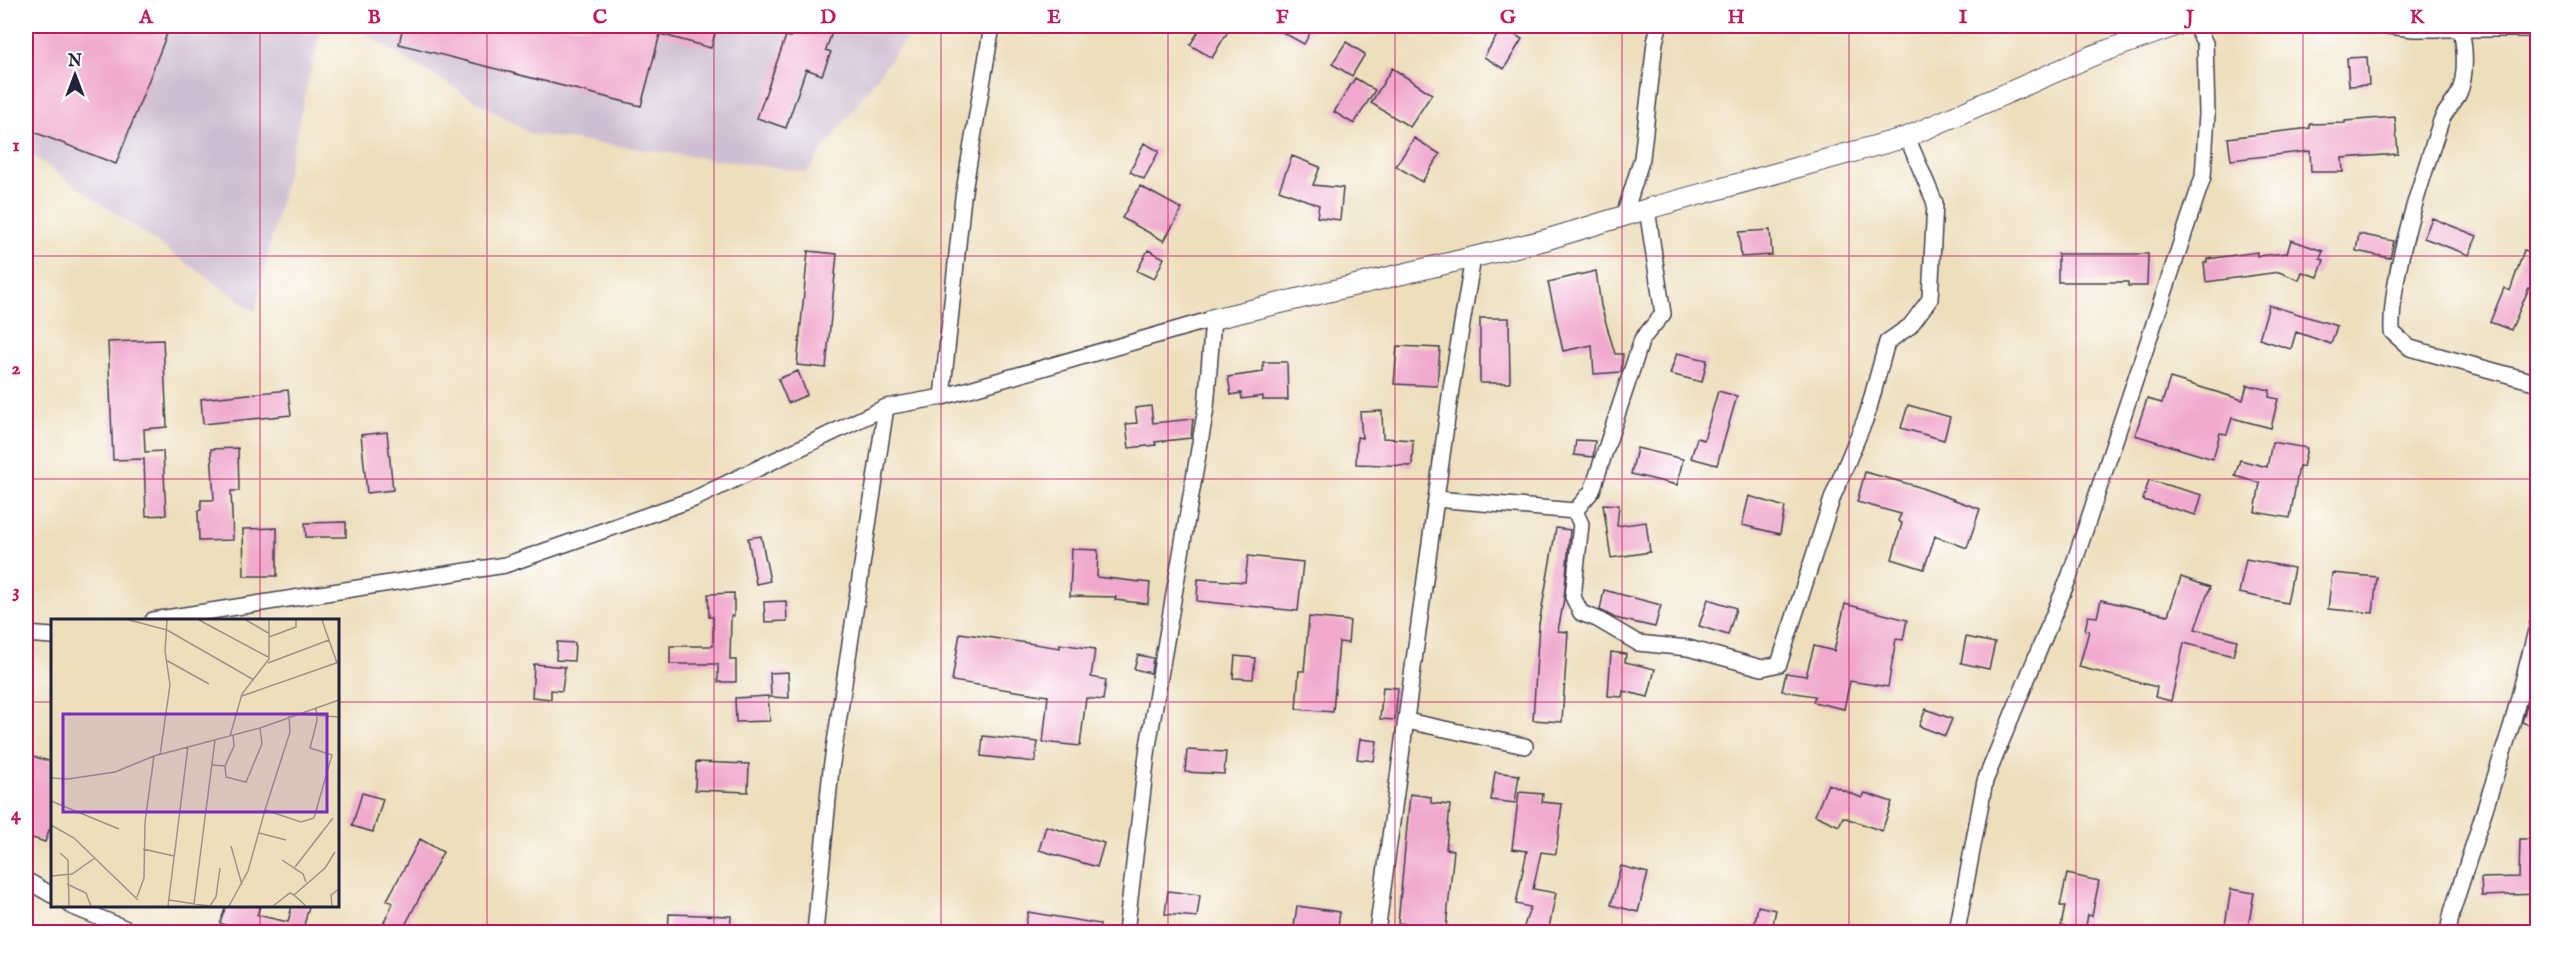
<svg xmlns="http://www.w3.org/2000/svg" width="2563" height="958" viewBox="0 0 2563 958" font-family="'IM FELL English',serif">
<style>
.industrial{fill:#cebed1}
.building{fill:#f0a9cd}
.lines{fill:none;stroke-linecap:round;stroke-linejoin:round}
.minor-casing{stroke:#403e4e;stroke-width:18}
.tertiary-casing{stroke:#403e4e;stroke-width:22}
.minor{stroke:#fff;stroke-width:15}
.tertiary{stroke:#fff;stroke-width:20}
.grid{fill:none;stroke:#c2185b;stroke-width:1.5;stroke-opacity:0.55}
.inset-road{fill:none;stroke:#9c9388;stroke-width:1.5}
.view{fill:#7b2cbf;fill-opacity:0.15;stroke:#7b2cbf;stroke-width:3}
.inset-edge{fill:none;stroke:#22223b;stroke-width:3}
.neatline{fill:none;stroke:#c2185b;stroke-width:2}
.grid-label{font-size:20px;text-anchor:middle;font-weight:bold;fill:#c2185b}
</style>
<rect width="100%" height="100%" fill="#fff"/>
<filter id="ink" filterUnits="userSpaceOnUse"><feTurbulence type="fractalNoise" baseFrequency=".0167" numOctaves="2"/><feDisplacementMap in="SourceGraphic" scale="12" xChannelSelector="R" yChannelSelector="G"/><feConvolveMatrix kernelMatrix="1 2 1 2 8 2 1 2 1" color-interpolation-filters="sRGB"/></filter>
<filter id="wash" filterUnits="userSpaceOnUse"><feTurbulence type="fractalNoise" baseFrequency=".008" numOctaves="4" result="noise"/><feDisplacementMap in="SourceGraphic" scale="24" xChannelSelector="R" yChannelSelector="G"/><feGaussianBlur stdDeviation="1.35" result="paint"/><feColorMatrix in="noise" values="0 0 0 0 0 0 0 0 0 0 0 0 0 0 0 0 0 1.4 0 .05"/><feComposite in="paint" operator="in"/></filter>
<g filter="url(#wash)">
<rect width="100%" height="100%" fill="#eddebc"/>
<path class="industrial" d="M26,26H321L255,311L26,151Z
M352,26H915L807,172L531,134Z"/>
<g id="blocks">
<path class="building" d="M26,26H170L116,164L26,129Z
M403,26H717L711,48L660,34L641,106L399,44Z
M794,26H834L826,50L831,52L822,75L806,69L786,128L757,118L786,36L790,37Z
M1202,26H1231L1212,58L1190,45Z
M1271,26H1314L1304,44Z
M1502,27L1522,39L1504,69L1484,57Z
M1346,42L1365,54L1352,76L1332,64Z
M2367,57L2369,85L2349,86L2347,58Z
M1392,68L1432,94L1410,127L1371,103Z
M1355,78L1375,90L1354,124L1334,112Z
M2395,117L2398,154L2342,158L2343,172H2311L2310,151L2231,160L2228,138L2310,128V124L2345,123V121Z
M1414,138L1440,154L1422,182L1396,166Z
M1144,143L1159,151L1144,179L1130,172Z
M1292,156L1320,167L1313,185L1343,188L1340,220L1317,217L1319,205L1279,190Z
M1140,186L1182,209L1164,241L1122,218Z
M2432,218L2477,236L2469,255L2424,238Z
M1770,230L1772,255L1741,257L1739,232Z
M2359,234L2394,241L2390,258L2356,251Z
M2291,240L2323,251L2320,259L2324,260L2318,277L2302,272L2299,280L2279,272L2206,282L2204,263L2207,262V259L2257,252V256L2287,253Z
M1148,250L1164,258L1154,279L1137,271Z
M2524,250L2538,254V277L2533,290L2529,288L2511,330L2490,322L2504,288L2510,291Z
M808,251L837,254L826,368L797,365Z
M2058,254H2148L2147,286H2128V282H2058Z
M1596,271L1601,306L1615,354H1623L1621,372L1594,374L1592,345L1563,351L1548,282Z
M2269,305L2337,326L2331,344L2296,332L2291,349L2259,339Z
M1480,318H1509L1510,383H1480Z
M163,340L167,427L144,429L145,452L163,451L166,515L146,516L144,459L113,460L108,342Z
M1397,346L1440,348L1437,386L1394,384Z
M1677,353L1707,360L1702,382L1670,374Z
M1263,362H1287L1288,400H1263V396L1242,399L1241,393L1231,395L1228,377L1263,372Z
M798,371L807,395L788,403L778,379Z
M2170,378L2243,400L2247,385L2270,390L2269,397L2278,399L2271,428L2232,418L2227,434L2220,433L2213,459L2135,435L2147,399L2162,403Z
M288,390L291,415L203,424L201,399Z
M1718,391L1737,396L1717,465L1691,458L1697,438L1704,440Z
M1908,405L1950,417L1944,440L1901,428Z
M1151,406L1153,423L1193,419L1191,438L1155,442L1156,445L1129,448L1126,424L1137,423L1135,408Z
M1382,411L1383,438L1413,440L1412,466L1356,464L1357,437L1362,438L1360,412Z
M387,432L393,490L367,493L361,435Z
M1576,440L1595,441L1593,457L1574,455Z
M2272,442L2307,448L2303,467L2299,466L2290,518L2255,512L2260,483L2235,476L2240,460L2267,467Z
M238,448L239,491H231L233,540L199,541L198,511L201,510V500H214L211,449Z
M1637,448L1683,459L1677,485L1631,474Z
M1865,472L1916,486L1980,509L1967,548L1935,536L1924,569L1892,559L1902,523L1898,521L1901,514L1857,502Z
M2149,480L2202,495L2196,515L2143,500Z
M1749,496L1785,507L1780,534L1742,525Z
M1603,504L1619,505L1617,526L1646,522L1650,552L1611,558Z
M346,522V537H306L305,523Z
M277,528V576H244L243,529Z
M1556,528L1570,530L1564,599L1558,631L1568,632L1562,722L1533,720L1539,624Z
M761,536L770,581L756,584L748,538Z
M1072,549L1098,550L1097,577L1150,583L1148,604L1115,600L1116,597L1070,596Z
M1248,556L1303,562L1298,611L1197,601L1198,579L1245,582Z
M2246,559L2294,568L2287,603L2239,593Z
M2332,573L2377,577L2373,613L2328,609Z
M2181,577L2210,587L2195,629L2237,640L2233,656L2184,643L2171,701L2155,697L2157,687L2079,667L2089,631L2085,630L2088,616L2097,617L2101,600L2168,615Z
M1604,590L1661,605L1655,627L1615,618L1600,610Z
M734,593V616H731L730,660H736V682H718V664H670V646H713V617H709L708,594Z
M1708,599L1736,608L1728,635L1699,626Z
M786,601L787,621L765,622L764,602Z
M1845,604L1907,620L1903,640L1896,639L1888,687L1850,681L1844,709L1813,702L1815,696L1782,691L1786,673L1806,676L1814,646L1834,651Z
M1309,617L1350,621L1348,643L1339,642L1333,712L1296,709L1299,671H1304Z
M960,633L1060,648V644L1095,649L1091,677L1106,680L1103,700L1086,698L1080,746L1043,742L1048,696L952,681Z
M1966,637L1995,643L1989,669L1961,663Z
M557,642L575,643L574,661L556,660Z
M1611,652L1626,654L1625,662L1655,669L1648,697L1623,691L1622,697L1608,696Z
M1138,655L1153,658L1151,673L1134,669Z
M1235,656L1255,658L1253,679L1233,678Z
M534,664L565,667L562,691L551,690V699L532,697Z
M788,672L789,698L771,697L770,673Z
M1383,687L1398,688L1395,720L1380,719Z
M768,696L770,721L736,722L735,698Z
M2527,705L2538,709V729L2522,722Z
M1926,709L1952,719L1945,736L1919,726Z
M983,736L1038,742L1035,762L981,756Z
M1360,739L1377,741L1374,761L1357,759Z
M1187,750L1226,752L1224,774L1185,772Z
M26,754L52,762V831L49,830L45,842L26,836Z
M696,762L749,764L748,792L695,790Z
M1495,772L1519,775L1515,803L1491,800Z
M1828,784L1862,798L1865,793L1892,802L1882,831L1843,817L1839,826L1815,815Z
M1519,792L1543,794L1542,802L1562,804L1556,854L1541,852L1533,889L1556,893L1548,933H1522L1530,907L1516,904L1527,851L1512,849Z
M362,793L383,799L373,832L352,826Z
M1410,794L1431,797V803L1450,805L1446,849L1454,850L1446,928L1398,923Z
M1046,826L1104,843L1097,867L1039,850Z
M420,839L443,852L401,933H379L393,903L387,900Z
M2520,839H2536L2534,877H2538V894L2482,896L2481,878L2519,877Z
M1621,866L1648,873L1638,912L1611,905Z
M2067,874L2099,881L2092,916L2088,915L2085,931L2061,926L2065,906H2060Z
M2231,889L2254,893L2248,928L2225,925Z
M1168,891L1200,895L1197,917L1165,914Z
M226,906H260L257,915L288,922L292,906H309L304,926L306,927V933H247L220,923Z
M1297,906L1340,912L1337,933H1293Z
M1758,906L1776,910L1771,933H1753Z
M1028,912L1100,924L1099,933H1024Z
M669,914L731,916L730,933H668Z"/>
</g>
</g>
<g filter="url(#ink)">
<use href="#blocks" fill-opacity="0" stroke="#403e4e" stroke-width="1.5"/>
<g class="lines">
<g class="minor-casing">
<path id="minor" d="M2388,26L2414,29H2538
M2460,26C2465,44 2467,75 2459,93C2454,104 2443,112 2440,124C2421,182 2390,273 2392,332L2410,348L2538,383
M1624,216L1642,158L1655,42L1659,26
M942,397L963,197L992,26
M1436,499L1575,511L1581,524L1573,597L1581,613L1597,619L1638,643L1688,648L1762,668L1779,664L1833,496L1867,415L1887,342L1910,326L1930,299L1935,203L1907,137
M1575,511L1592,491L1642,339L1663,314L1647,209
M153,620L505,565L694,499L886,407L942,397L1213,319L1206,408L1148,746L1126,932
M26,634L52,636
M1407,721L1525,746
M26,880L52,895
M71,906L134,932
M1957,931L1985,781L2070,575L2203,177L2207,114L2205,43L2195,26
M815,932L831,769L886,407
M1377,932L1451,389L1473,258
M2448,932L2452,912L2512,724L2538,623"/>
</g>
<g class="tertiary-casing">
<path id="tertiary" d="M1213,319L1545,240L1647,209L1907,137L2094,55L2175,26"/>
</g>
<use href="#minor" class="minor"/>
<use href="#tertiary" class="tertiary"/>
</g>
</g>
<path class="grid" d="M260,26V620M487,26V932M714,26V932M941,26V932M1168,26V932M1395,26V932M1622,26V932M1849,26V932M2076,26V932M2303,26V932M26,256H2538M26,479H2538M26,702H52M338,702H2538M260,906V932"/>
<g transform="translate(51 619)">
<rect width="288" height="288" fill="#eddebc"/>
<path class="inset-road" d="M78,1L116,11L203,61M148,1L217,38M195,1L217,14M271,1L286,44M218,18L245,8V1M115,41L158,65M217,44L278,21M191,77L288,43M247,95L288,98M179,117L191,75L218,40V1M109,136L119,66L114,32L116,1M160,146L174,147L175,158L195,163L211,125L209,109M174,147L183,127L182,116M0,159L17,160L64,153L103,137L209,109L288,81M0,182L68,210M214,191L239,113L238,97M0,206L23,219L87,281M208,214L235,221M180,227L191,266M92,230L123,237M9,234L17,241L18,287M231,241L252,255L255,263M244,248L282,199M0,257L21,255L44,239M16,265L35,274L40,287M86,278L93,259L94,203L103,137M118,281L158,287M143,285L164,121M117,287L137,127M159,287L165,278L169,249M178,287L197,252L214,191L250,203L263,199L281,136L259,129L266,102L265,88M222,287L239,274L243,276M255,287L243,276L274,249L284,233M281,287L280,276L288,270"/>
<path class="view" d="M12,95H276V193H12Z"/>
<rect width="288" height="288" class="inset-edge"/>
</g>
<rect width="2563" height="958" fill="none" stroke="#fff" stroke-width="66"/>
<g transform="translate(75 75)" stroke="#ffffff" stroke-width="4.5" paint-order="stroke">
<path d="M0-4.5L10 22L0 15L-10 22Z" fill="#22223b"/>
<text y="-9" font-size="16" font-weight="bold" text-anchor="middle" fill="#22223b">N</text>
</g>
<rect x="33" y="33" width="2497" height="892" class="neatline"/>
<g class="grid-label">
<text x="146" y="23">A</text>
<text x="374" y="23">B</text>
<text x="600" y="23">C</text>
<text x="828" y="23">D</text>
<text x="1054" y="23">E</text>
<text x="1282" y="23">F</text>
<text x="1508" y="23">G</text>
<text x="1736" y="23">H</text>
<text x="1963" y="23">I</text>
<text x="2190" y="23">J</text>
<text x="2417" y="23">K</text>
<text x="16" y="151">1</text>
<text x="16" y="374">2</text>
<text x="16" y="597">3</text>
<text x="16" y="820">4</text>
</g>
</svg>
